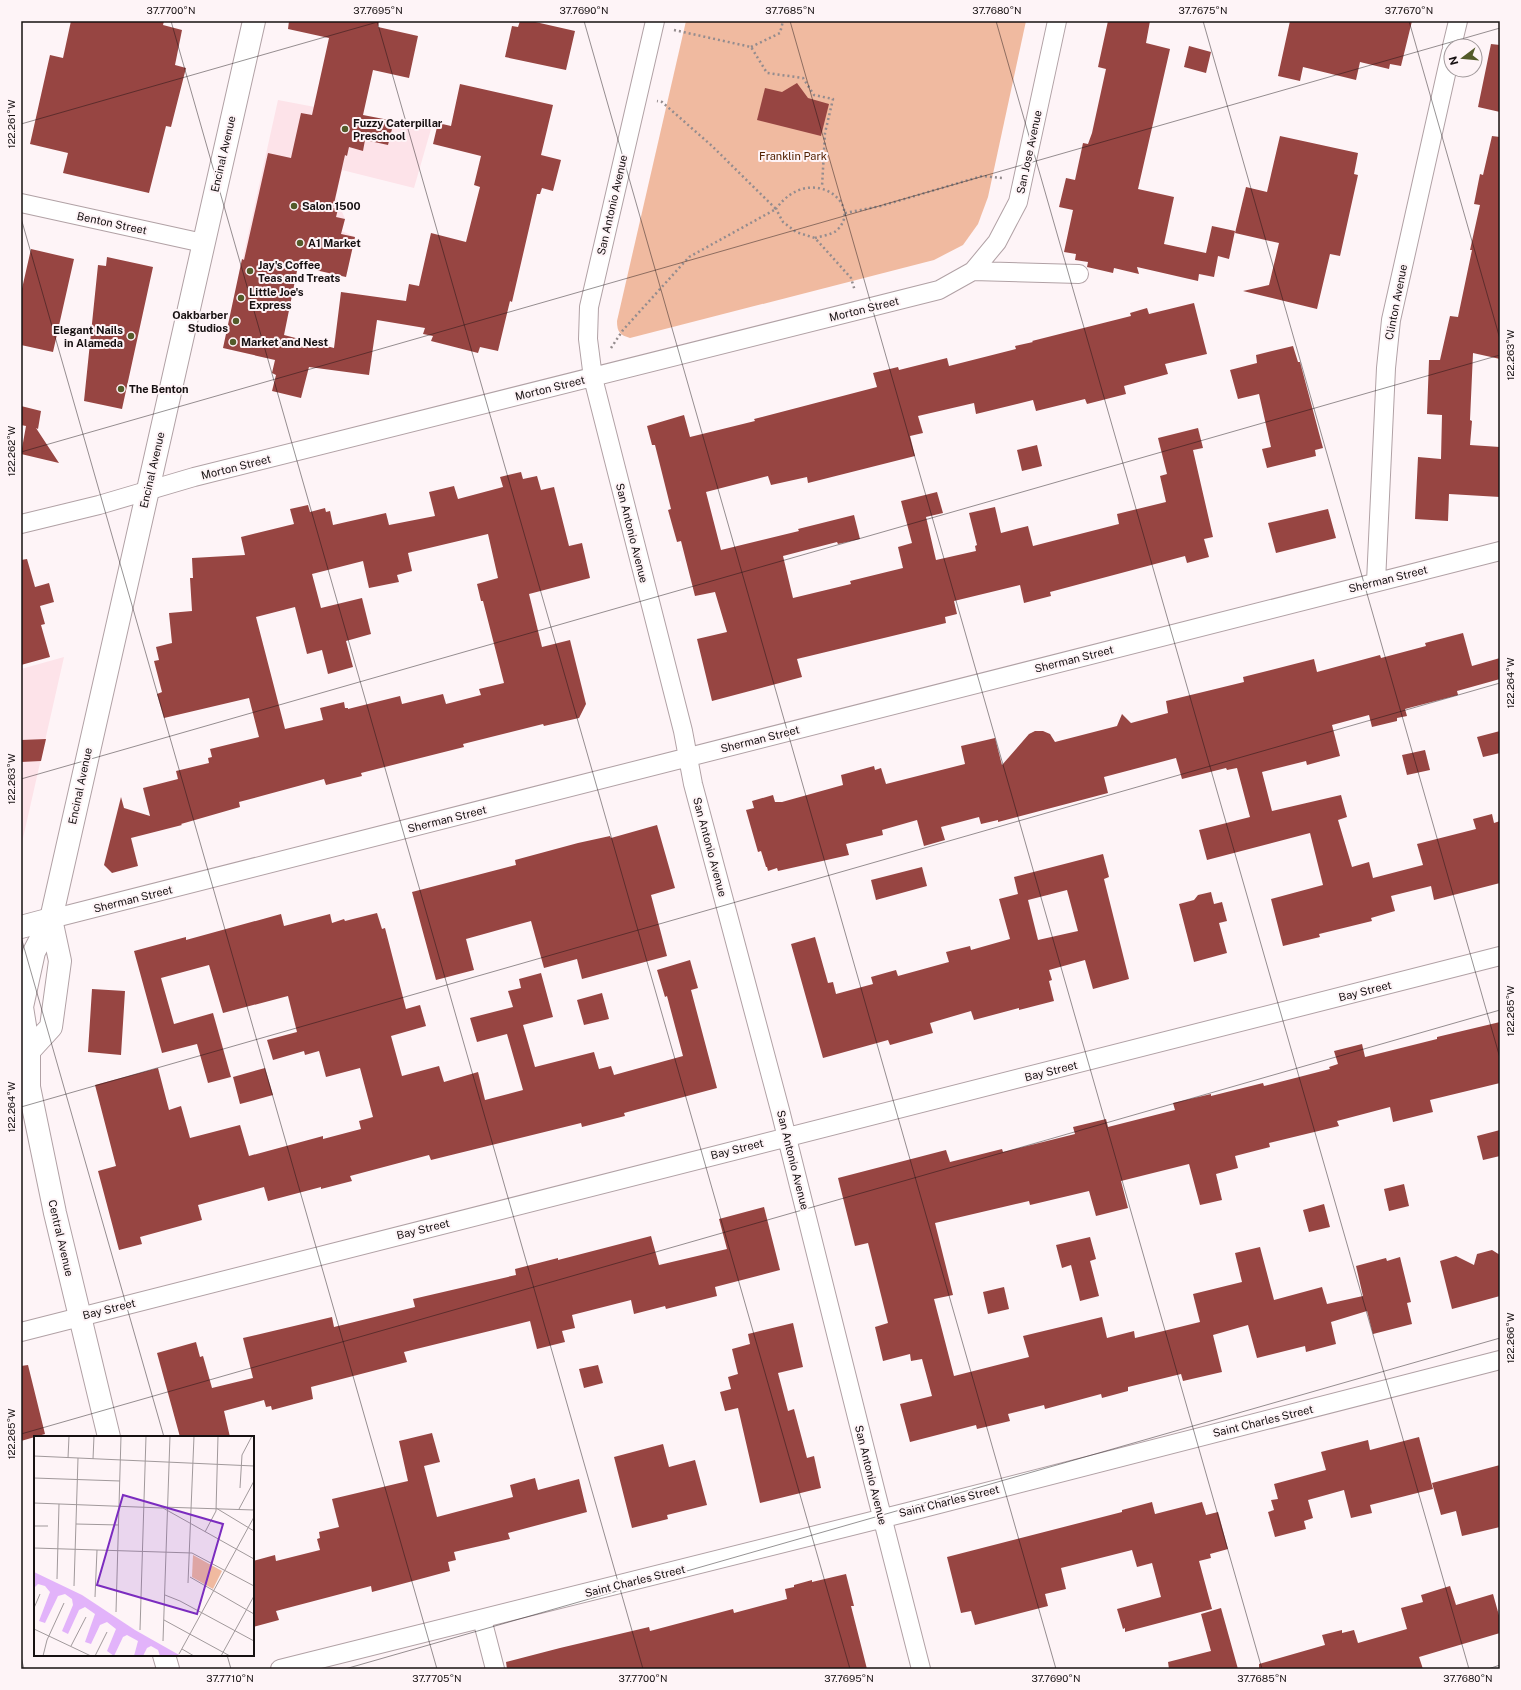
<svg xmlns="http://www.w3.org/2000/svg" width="1521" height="1690" viewBox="0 0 1521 1690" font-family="'Public Sans',sans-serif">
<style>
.built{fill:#fde3e9}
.green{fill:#f0baa0}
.building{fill:#974542;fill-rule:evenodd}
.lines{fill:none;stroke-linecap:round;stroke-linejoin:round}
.minor-casing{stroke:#b1a1a5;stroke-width:20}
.tertiary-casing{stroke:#b1a1a5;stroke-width:24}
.primary-casing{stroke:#b1a1a5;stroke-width:24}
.path{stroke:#948c8e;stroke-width:2.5;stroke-dasharray:2 3;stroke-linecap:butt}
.minor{stroke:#fff;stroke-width:18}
.tertiary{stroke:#fff;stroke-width:22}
.primary{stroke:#fff;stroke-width:22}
.ticks{fill:none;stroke:#161011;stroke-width:1;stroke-opacity:0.45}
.poi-dot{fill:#535b2a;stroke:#fef4f7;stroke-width:1.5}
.labels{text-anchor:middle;stroke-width:4;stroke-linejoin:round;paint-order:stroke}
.poi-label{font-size:11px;font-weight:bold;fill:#161011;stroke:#fef4f7;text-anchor:start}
.street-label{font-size:11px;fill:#161011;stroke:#fef4f7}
.park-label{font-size:11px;fill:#532102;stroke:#fef4f7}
.inset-road{fill:none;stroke:#a1999b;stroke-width:1}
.view{fill:#7b2cbf;fill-opacity:0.15;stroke:#7b2cbf;stroke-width:2}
.inset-edge{fill:none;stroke:#161011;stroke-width:2}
.neatline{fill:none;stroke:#161011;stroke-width:1.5}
.ticks-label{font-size:10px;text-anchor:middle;fill:#161011}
</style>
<rect width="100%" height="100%" fill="#fef4f7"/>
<path class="built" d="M278,100L431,129L414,188L342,170L336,197L345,219L342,231L355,237L346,277L298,267L282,322L267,358L223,348Z
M64,657L21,847V669Z"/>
<path class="green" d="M686,21H1026L988,197L978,224L963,245L934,260L630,338C620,335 617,332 617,321Z"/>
<path class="building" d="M71,21H164L163,25L182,30L175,65L186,68L171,127L166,126L149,193L63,173L68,153L30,144L50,55L63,58Z
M289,21H379L378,27L418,36L409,78L373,70L363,115L394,121L388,145L365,140L363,151L349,147L347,156L345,155L333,208L338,209L336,217L345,219L341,234L355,237L346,277L298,266L284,335L334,348L341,292L406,301L409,284L419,286L431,233L466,242L480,187L474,185L481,156L433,144L438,123L451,126L460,84L553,105L541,155L561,160L553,191L542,188L540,194H537L512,302L510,301L498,351L480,347L478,353L431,341L433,336L423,334L425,328L377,320L369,375L309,367L301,398L272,391L276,375L272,373L275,360L223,348L242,259L244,260L268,153L291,158L301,113L312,115L329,38L288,29Z
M520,21H531L575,31L566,70L505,57L512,26L518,27Z
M1108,21H1150L1146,43L1170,49L1138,189L1174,197L1164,244L1206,253L1212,226L1235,231L1229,259L1218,256L1214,277L1199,274L1198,281L1137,267L1139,274L1114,268L1113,273L1087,267L1088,262L1075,260L1076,254L1064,252L1073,210L1059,207L1066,178L1075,180L1083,143L1088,144L1092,133L1106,69L1098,67Z
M1290,21H1412L1401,66L1390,64L1389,69L1360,62L1356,80L1303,67L1300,81L1278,76Z
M1491,44L1500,45V112L1478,107Z
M1189,46L1211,52L1206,73L1184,67Z
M797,83L808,98L829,104L821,136L757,120L765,88L782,92Z
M1280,136L1358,153L1354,174L1358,175L1340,256L1330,254L1317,309L1243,291L1269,285L1279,243L1235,233L1246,187L1267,192Z
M1492,136L1500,137V359L1473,353L1470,420L1472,421L1470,445L1500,447V497L1449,494L1448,521L1415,519L1418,457L1441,459L1442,415L1427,414L1429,360H1440L1450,316L1458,317L1472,250H1470L1480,205L1474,204L1480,174L1483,175Z
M31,249L74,259L53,352L21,345V293Z
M107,257L153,267L122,409L84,401L98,265L106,266Z
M1194,303L1207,354L1165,364L1168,374L1124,386L1126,394L1087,404L1085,399L1036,411L1033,400L976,414L974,403L918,416L923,433L910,436L915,456L808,483L807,477L771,485L768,476L706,492L721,550L799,531L798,529L854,515L860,539L838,544L837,542L783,556L793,598L851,584L850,581L903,568L898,547L912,543L901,501L937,492L943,513L926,517L936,560L976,551L975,546L977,545L969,513L995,507L1001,533L1028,526L1033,546L1119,524L1117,514L1166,502L1160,476L1167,474L1158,438L1198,428L1203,448L1193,450L1213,537L1204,539L1209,557L1187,563L1185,556L1050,592L1051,596L1024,603L1020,585L954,601L957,614L945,617L946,623L797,659L802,677L712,701L697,639L727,632L715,592L695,596L681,541L677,542L668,510L671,509L655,445H652L647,426L684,415L690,437L755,421L754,419L877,387L873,373L898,367L899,370L947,358L949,366L1016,349L1015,346L1033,342L1032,341L1131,316L1130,313L1147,308L1149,314Z
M1293,346L1298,362H1300L1323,448L1315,450L1316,456L1267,468L1262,449L1271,447L1259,394L1238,399L1230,370L1257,363L1256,355Z
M21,406L41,411L38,429L36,428L59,463L21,454L26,426L21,425Z
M1037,445L1042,466L1022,471L1017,450Z
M521,472L523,479L537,476L541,490L554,487L569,546L582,543L590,578L529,594L542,647L570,640L586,704L579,718L544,726L543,724L463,744L464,747L361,773L362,776L326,785L324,779L239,802L240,807L181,824L182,825L131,838L138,866L112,873L104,865L121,797L124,808L150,816L143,788L178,779L176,771L209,763L208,758L212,757L210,749L259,737L249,698L164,718L157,694L162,692L154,661L159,660L156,647L172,643L169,613L192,611L190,578H193L192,558L245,555L241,537L294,524L290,509L308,505L310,512L325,508L326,512L330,511L333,525L386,513L389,525L435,516L429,492L454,486L458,499L503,487L500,477ZM488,534L498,578L477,584L481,601H483L504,683L479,689L481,695L446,704L443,694L402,704L400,696L348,709V708H345L344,702L320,708L323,720L285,729L256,617L295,607L307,654L322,650L328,674L353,667L346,641L371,634L362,598L321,608L312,574L363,561L369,588L399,582L397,575L412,571L408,553Z
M1328,509L1336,538L1276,553L1268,523Z
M27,559L35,587L49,583L54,602L40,606L45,624L41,625L50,657L21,665V560Z
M1463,633L1472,666L1500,658V679L1457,691L1458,695L1405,709L1407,716L1397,718V721L1372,727L1369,715L1332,725L1340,756L1307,765L1306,761L1262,772L1272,811L1341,795L1347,817L1338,820L1352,867L1369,862L1373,878L1423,865L1417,844L1476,829L1473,819L1492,814L1494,823L1500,821V883L1434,900L1431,886L1391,896L1395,911L1371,918L1372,921L1319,934L1320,937L1283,946L1271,899L1323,885L1310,833L1207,860L1199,830L1250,817L1237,768L1227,770L1226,768L1182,779L1176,758L1104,777L1108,793L998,822V820L981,824L979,817L941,827L945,840L924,846L917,820L882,830L883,835L846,844L849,855L778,871L777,868L768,871L767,867H766L761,851L758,852L746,810L754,808L752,801L773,795L775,802H782L843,785L841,775L874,766L875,770L881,768L886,784L965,764L961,746L995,738L1002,765L1029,734L1035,731H1043L1050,734L1055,742L1117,726L1122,714L1131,723L1168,713L1166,701L1244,682L1243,677L1314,659L1317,672L1380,655L1381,658L1426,646L1425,643Z
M1500,731V753L1483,757L1477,737Z
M46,739L41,761L21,762V740Z
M1425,750L1430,770L1407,775L1402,755Z
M657,825L675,888L651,895L667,956L582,979L577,959L544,968L531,921L466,939L474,970L436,980L412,892L516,865L515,860L578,843L610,836L611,838Z
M1103,854L1109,877L1104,879L1129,979L1093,989L1085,960L1049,970L1052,980L1049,981L1054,1001L1019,1010V1008L974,1020L971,1011L930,1023L933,1033L890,1045L888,1040L823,1058L791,944L815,937L828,983L833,982L836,994L873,984L871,977L896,970L898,976L949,962L946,952L970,946L971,950L1010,939L999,899L1018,894L1014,877ZM1067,890L1078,931L1038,940L1028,900Z
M922,867L927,886L876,900L871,880Z
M1211,892L1214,904L1222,902L1227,921L1219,923L1227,953L1194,962L1179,904L1194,900L1198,895Z
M377,913L382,929L385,928L406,1009L420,1005L426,1026L391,1036L402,1076L439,1066L444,1082L478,1072L485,1100L523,1090L507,1034L477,1042L470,1018L513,1007L508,991L521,988L519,979L541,973L553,1017L523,1025L535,1067L594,1052L599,1069L611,1066L614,1075L683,1056L667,996L665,997L657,970L690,960L698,988L691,990L717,1088L624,1113L625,1116L582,1127L581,1123L431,1160L429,1155L350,1176L352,1181L321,1189V1187L268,1201L264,1187L198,1205L202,1220L140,1237L142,1244L119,1250L98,1171L116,1166L95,1085L158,1068L169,1110L181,1106L190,1138L240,1125L249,1156L323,1136V1139L361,1129L359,1121L373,1117L360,1068L326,1077L319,1051L305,1055L304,1051L273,1060L267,1040L297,1032L288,996L223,1013L209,965L161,978L174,1024L213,1013L231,1077L208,1083L197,1044L162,1053L134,951L186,937V940L281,914L284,926L330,914L332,923L344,919L345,921Z
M92,989L125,991L121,1055L88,1052Z
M602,993L609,1019L584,1025L577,1000Z
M1500,1022V1083L1430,1100L1433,1112L1393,1122L1390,1107L1337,1121L1339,1126L1269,1143L1270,1147L1235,1156L1238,1168L1216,1174L1222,1200L1200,1205L1189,1164L1121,1181L1128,1208L1096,1216L1089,1191L1030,1205L1029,1201L935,1223L953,1295L934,1299L954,1376L1029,1357L1023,1336L1102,1317L1107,1338L1134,1331L1135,1338L1200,1322L1193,1294L1242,1282L1235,1253L1260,1247L1274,1300L1322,1287L1327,1304L1363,1296L1356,1266L1386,1258L1387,1261L1400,1257L1411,1302L1407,1303L1412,1324L1373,1334L1367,1311L1331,1322L1336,1344L1306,1352L1305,1346L1257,1358L1248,1325L1213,1335L1222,1372L1183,1381L1181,1374L1128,1387V1391L1102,1398L1101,1394L1045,1409L1044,1405L1008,1414L1010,1421L977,1429L976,1425L910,1442L900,1404L932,1396L922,1359L911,1361L910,1354L883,1361L875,1327L888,1323L868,1243L855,1246L838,1178L946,1150L950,1162L1002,1149L1003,1152L1075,1134L1073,1127L1106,1119L1108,1127L1175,1110L1173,1103L1211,1094V1096L1263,1083L1264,1086L1330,1069L1329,1067L1338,1064L1334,1051L1362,1044L1365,1057L1437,1039V1037Z
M265,1068L273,1095L240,1104L233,1077Z
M1500,1130V1156L1483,1160L1477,1136Z
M1404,1184L1409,1206L1389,1211L1384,1189Z
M1324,1204L1330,1227L1309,1232L1303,1210Z
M764,1207L780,1270L715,1287L717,1296L666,1309L665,1306L634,1314L631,1300L572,1315L575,1328L562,1331L565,1342L537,1349L530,1321L404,1352L407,1362L311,1387L313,1399L272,1410L271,1406L266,1407L264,1400L224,1411L230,1437H180L157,1353L196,1342L200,1357L203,1356L212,1388L253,1378L243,1338L332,1317L334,1327L415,1307L413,1299L516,1275L515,1269L558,1258V1260L651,1236L659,1265L727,1249L719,1219Z
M1090,1237L1096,1259L1090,1261L1099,1296L1080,1301L1071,1265L1062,1268L1056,1245Z
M1492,1250L1500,1255V1296L1452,1309L1440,1261L1456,1256L1474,1265L1477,1254Z
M1004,1287L1009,1309L988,1314L983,1292Z
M793,1323L803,1367L778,1373L788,1411L794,1409L807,1458L814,1456L821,1488L760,1503L738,1408L725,1411L720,1392L731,1389L728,1377L738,1374L732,1349L750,1344L748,1334Z
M28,1365L45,1434L21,1441V1366Z
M598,1365L603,1383L584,1388L579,1369Z
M432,1433L440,1462L424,1466L437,1517L513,1497L510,1485L535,1478L538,1490L579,1479L587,1512L508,1533L510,1539L454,1552L456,1560L448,1562L450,1571L372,1592L371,1586L276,1611L279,1620L253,1627V1561L275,1555L276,1561L320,1550L317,1539L320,1538L319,1532L339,1527L332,1499L408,1481L399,1441Z
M1419,1437L1433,1489L1370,1505L1372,1513L1351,1518L1344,1490L1308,1500L1313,1518L1304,1521L1306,1529L1275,1537L1268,1512L1274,1510L1271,1500L1278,1499L1274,1484L1326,1470L1321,1452L1368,1440L1370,1450Z
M663,1444L669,1467L695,1460L707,1505L667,1515L668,1519L632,1528L614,1457Z
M1500,1465V1527L1462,1536L1456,1511L1441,1515L1432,1483Z
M1152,1502L1155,1514L1202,1502L1206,1515L1218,1512L1228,1549L1210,1554L1211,1558L1199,1561L1212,1609L1125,1632V1628L1123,1629L1117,1609L1161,1597L1152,1563L1137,1567L1132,1550L1061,1568L1066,1589L1045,1594L1048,1606L975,1625L971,1611L961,1613L947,1557L1122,1512V1510Z
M846,1574L854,1606H851L867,1669H507L506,1662L560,1648L649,1627L650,1631L733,1609L734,1613L787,1599L785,1589L794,1587V1585L812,1580V1582Z
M1450,1586L1456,1605L1493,1594L1500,1619V1633L1419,1657L1423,1669H1259V1664L1325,1645L1322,1635L1342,1630V1633L1354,1630L1358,1643L1407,1629L1401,1608L1423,1602L1421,1595Z
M1221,1608L1238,1669H1169L1168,1662L1211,1651L1201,1614Z"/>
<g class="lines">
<g class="minor-casing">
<path id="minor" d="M655,21L589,307L588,339L593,378L683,731L693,784L780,1110L876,1493L921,1669
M1452,46L1458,21
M21,203L203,243
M973,271L997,242L1018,202L1057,21
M21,524L99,505L194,477L939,290L973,271L1079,274
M1376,582L1386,368L1391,320L1451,52
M51,919L1500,551
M21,1332L1500,956
M482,1619L495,1669
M280,1669L908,1512L1500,1360"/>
</g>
<g class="tertiary-casing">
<path id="tertiary" d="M21,927L51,919"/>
</g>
<g class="primary-casing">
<path id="primary" d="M29,1051L51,1027L60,961L51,919
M109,1437L55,1213L29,1087V1051L22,1007L34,952L51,919L254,21
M164,1655L168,1669"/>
</g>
<path class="path" d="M674,30L751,47L767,73L803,78L814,95L833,99L825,133L822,187
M751,47L780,33L783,21
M845,213L881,206L982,176L1002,178
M815,238C821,236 831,235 836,231C866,205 810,161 776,209L783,222L796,232L815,238L851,278L855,291
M611,348L623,330L689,257L776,209L712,146L662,102L657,101"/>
<use href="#minor" class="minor"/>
<use href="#tertiary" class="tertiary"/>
<use href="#primary" class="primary"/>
</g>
<path class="ticks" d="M171,21L643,1669M377,21L850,1669M584,21L1056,1669M790,21L1262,1669M996,21L1469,1669M1203,21L1500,1058M1409,21L1500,339M21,124L381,21M21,218L437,1669M21,452L1500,28M21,779L1500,355M21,937L164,1437M21,1107L1500,683M21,1434L1500,1010M227,1655L231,1669M21,1657L24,1669M345,1669L1500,1338M1488,1669L1500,1665"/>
<g class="poi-dot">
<circle cx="345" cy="129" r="4"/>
<circle cx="294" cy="206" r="4"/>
<circle cx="300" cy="243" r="4"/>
<circle cx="250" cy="271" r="4"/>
<circle cx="241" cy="298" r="4"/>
<circle cx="236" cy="321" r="4"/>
<circle cx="131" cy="336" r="4"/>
<circle cx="233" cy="342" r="4"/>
<circle cx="121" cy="389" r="4"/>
</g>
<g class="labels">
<g class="poi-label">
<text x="353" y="127">Fuzzy Caterpillar<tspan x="353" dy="13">Preschool</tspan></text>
<text x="302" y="210">Salon 1500</text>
<text x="308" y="247">A1 Market</text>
<text x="258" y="269">Jay's Coffee<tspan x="258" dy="13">Teas and Treats</tspan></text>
<text x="249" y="296">Little Joe's<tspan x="249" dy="13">Express</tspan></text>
<text x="228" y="319" text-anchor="end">Oakbarber<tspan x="228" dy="13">Studios</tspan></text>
<text x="123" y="334" text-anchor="end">Elegant Nails<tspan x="123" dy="13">in Alameda</tspan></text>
<text x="241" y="346">Market and Nest</text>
<text x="129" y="393">The Benton</text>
</g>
<g class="street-label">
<text transform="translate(1029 152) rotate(-78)" y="4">San Jose Avenue</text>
<text transform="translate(223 154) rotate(-77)" y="4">Encinal Avenue</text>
<text transform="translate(612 205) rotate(-77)" y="4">San Antonio Avenue</text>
<text transform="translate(112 223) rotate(12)" y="4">Benton Street</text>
<text transform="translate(1396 302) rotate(-79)" y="4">Clinton Avenue</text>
<text transform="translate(864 309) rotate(-14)" y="4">Morton Street</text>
<text transform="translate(550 388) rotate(-14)" y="4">Morton Street</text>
<text transform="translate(236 467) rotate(-14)" y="4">Morton Street</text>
<text transform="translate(152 470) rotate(-77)" y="4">Encinal Avenue</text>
<text transform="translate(632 533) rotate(76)" y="4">San Antonio Avenue</text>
<text transform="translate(1388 579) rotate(-14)" y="4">Sherman Street</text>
<text transform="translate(1074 659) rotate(-14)" y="4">Sherman Street</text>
<text transform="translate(760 739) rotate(-14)" y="4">Sherman Street</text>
<text transform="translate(80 786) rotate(-78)" y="4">Encinal Avenue</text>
<text transform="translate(447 819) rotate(-14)" y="4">Sherman Street</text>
<text transform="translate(710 847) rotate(75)" y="4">San Antonio Avenue</text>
<text transform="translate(133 899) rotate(-14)" y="4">Sherman Street</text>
<text transform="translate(1365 991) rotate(-14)" y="4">Bay Street</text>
<text transform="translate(1051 1071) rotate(-14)" y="4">Bay Street</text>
<text transform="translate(737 1149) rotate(-14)" y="4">Bay Street</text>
<text transform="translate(793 1160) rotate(76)" y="4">San Antonio Avenue</text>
<text transform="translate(423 1229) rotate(-14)" y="4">Bay Street</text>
<text transform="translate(61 1238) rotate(77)" y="4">Central Avenue</text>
<text transform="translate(109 1309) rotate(-14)" y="4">Bay Street</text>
<text transform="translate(1263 1421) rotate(-14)" y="4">Saint Charles Street</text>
<text transform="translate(871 1475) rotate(76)" y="4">San Antonio Avenue</text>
<text transform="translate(949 1501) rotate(-14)" y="4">Saint Charles Street</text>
<text transform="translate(635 1581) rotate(-14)" y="4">Saint Charles Street</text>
</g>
<g class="park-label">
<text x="793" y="160">Franklin Park</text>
</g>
</g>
<g transform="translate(34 1436)">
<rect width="220" height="220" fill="#fef4f7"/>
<path d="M159,119L188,135L179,153L158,141Z" fill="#f0baa0"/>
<path d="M0,136L48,159L101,194L147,220H126L124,214L117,210L113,212L109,220H100L104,205L93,199L89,201L80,220L73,215L82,193L73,186L66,189L57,208L51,206L61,178L51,171L45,174L34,198L28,195L39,169L38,163L31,158L24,160L11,187L5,185L16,156L11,150L4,148L0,152Z" fill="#e2b3fa"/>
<path class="inset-road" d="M0,20L220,30M34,22L35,0M59,23L60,0M0,42L86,45M206,52L208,19L218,0M0,67L129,72L220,123M127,71L220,74M182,72L220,95M205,73L220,45M42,88L85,89M0,90H14M171,96L182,75L184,0M0,112L158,117L220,150M156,141L220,178M23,143L25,68M154,147L160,0M40,150L44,22M131,159L146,165L220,205M61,161L63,114M0,172L6,158M82,176L87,0M130,184L196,220M0,193L57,220M106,194L112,0M129,205L136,0M37,210L52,181M148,213L160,220M145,218L220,81M9,220L13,204L30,167M61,220L73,196M187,220L220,160"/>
<path class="view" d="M89,59L189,88L163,178L63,149Z"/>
<rect width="220" height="220" class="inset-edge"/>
</g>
<rect width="1521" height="1690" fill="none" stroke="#fef4f7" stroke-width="44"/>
<g transform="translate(1463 58) rotate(254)"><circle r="19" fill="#fef4f7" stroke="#a1999b"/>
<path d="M0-3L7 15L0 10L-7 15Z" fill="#535b2a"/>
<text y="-6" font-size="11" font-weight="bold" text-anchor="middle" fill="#161011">N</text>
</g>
<rect x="22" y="22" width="1477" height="1646" class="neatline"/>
<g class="ticks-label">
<text x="171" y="14">37.7700°N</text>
<text x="378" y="14">37.7695°N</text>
<text x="584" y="14">37.7690°N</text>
<text x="790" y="14">37.7685°N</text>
<text x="997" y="14">37.7680°N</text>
<text x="1203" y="14">37.7675°N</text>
<text x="1409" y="14">37.7670°N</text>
<text transform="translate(11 124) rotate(-90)" y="4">122.261°W</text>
<text transform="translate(1510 355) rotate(-90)" y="4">122.263°W</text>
<text transform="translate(11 451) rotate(-90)" y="4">122.262°W</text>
<text transform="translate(1510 683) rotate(-90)" y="4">122.264°W</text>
<text transform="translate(11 779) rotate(-90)" y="4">122.263°W</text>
<text transform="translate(1510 1011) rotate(-90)" y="4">122.265°W</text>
<text transform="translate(11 1107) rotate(-90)" y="4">122.264°W</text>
<text transform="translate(1510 1338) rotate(-90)" y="4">122.266°W</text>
<text transform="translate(11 1434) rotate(-90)" y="4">122.265°W</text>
<text x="230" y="1682">37.7710°N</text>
<text x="437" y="1682">37.7705°N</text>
<text x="643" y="1682">37.7700°N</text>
<text x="849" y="1682">37.7695°N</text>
<text x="1056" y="1682">37.7690°N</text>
<text x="1262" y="1682">37.7685°N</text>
<text x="1468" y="1682">37.7680°N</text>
</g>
</svg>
